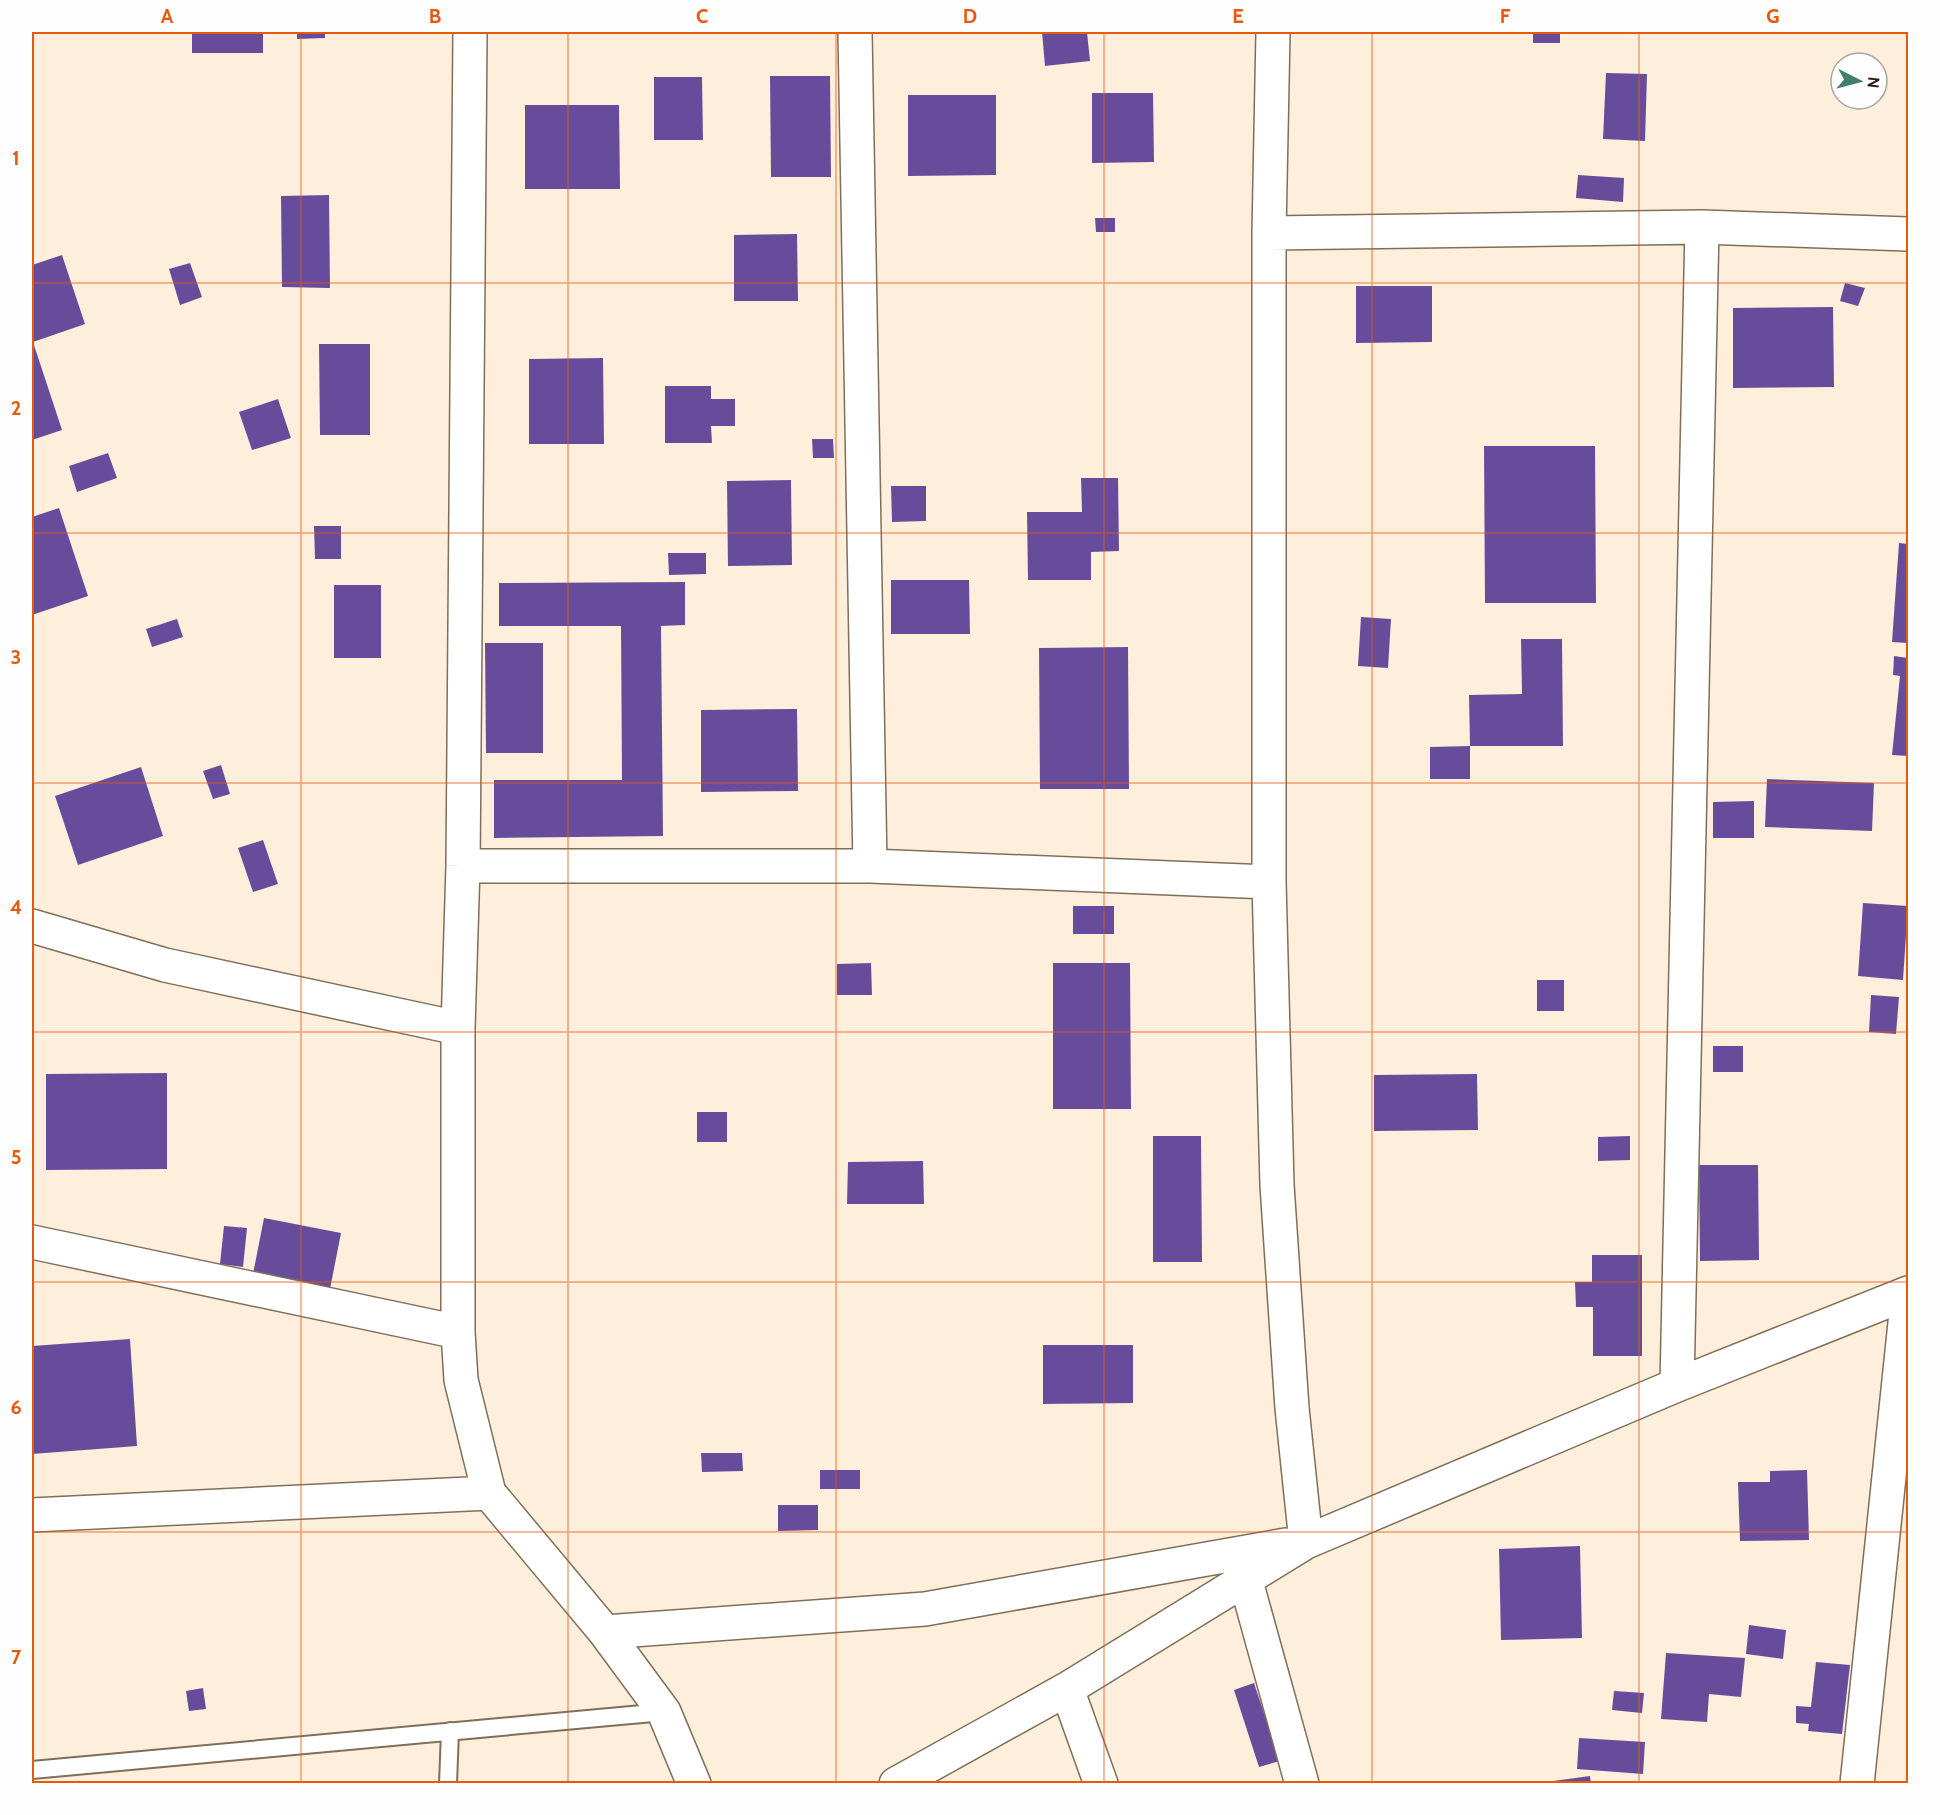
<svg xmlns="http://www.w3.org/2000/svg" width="1940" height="1815" viewBox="0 0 1940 1815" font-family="Cabin,sans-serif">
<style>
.building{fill:#684c9c}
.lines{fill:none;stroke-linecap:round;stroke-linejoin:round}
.lane-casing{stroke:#7f6f59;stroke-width:20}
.street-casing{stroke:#7f6f59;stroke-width:36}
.lane{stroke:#fff;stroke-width:16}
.street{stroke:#fff;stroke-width:33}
.grid{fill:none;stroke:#e8590c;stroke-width:1.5;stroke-opacity:0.55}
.neatline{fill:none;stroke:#e8590c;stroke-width:2}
.grid-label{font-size:20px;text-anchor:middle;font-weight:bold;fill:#e8590c}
</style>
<rect width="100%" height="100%" fill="#fdefdb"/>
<path class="building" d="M192,32H263V53H192Z
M297,32H325V38L297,39Z
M1042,32H1087L1090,61L1045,66Z
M1533,32H1560V43H1533Z
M1606,73L1647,74L1645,141L1603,139Z
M770,76H830L831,177H771Z
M654,77H702L703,140H654Z
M1092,93H1153L1154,162L1092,163Z
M908,95H996V175L908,176Z
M525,105H619L620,189H525Z
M1578,175L1624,178L1623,202L1576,198Z
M329,195L330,288L282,287L281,196Z
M1095,218H1115V232H1096Z
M797,234L798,301H734V235Z
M62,255L85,324L33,342L62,430L32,440V265Z
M190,263L202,297L180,305L169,269Z
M1845,283L1865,288L1858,306L1840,301Z
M1356,286H1432V342L1356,343Z
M1833,307L1834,387L1733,388V308Z
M319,344H370V435H320Z
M603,358L604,444H529V359Z
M665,386H711V399H735V426H711L712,443H665Z
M278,399L291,438L252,450L239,412Z
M812,439H833L834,458H813Z
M1484,446H1595L1596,603H1485Z
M108,453L117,478L77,492L69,466Z
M1081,478H1118L1119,551L1091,552V580H1028L1027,512H1082Z
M791,480L792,565L728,566L727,481Z
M891,486H926V521L892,522Z
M59,508L88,596L32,615V517Z
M314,526H341V559H315Z
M1899,543L1908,544V643L1892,642Z
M668,553H706V574L669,575Z
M891,580H969L970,634H891Z
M685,582V625L661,626L663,836L494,838V780H622L621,626H499V583Z
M334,585H381V658H334Z
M1361,617L1391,619L1388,668L1358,666Z
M177,619L183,637L152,647L146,629Z
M1521,639H1562L1563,746H1470L1469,695L1522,694Z
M485,643H543V753H486Z
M1128,647L1129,789H1040L1039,648Z
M1894,656L1908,658V756L1892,755L1900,676L1893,675Z
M797,709L798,791L701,792V710Z
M1470,746V779H1430V747Z
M221,765L230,794L213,799L203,771Z
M141,767L163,836L78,865L55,796Z
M1767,779L1874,783L1872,831L1765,827Z
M1754,801V838H1713V802Z
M263,840L278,884L253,892L238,848Z
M1863,903L1908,906L1903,980L1858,976Z
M1073,906H1114V934H1073Z
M871,963L872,995H837V964Z
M1053,963H1130L1131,1109H1053Z
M1537,980H1564V1011H1537Z
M1871,995L1899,997L1896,1034L1869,1032Z
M1713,1046H1743V1072H1713Z
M167,1073V1169L46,1170V1074Z
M1477,1074L1478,1130L1374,1131V1075Z
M697,1112H727V1142H697Z
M1153,1136H1201L1202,1262H1153Z
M1630,1136V1160L1598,1161V1137Z
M923,1161L924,1204H847L848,1162Z
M1699,1165H1758L1759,1260L1700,1261Z
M264,1218L341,1233L330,1289L253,1274Z
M224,1226L247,1228L243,1267L220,1264Z
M1592,1255H1642V1356H1593V1307H1576L1575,1282H1592Z
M130,1339L137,1446L32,1454V1346Z
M1043,1345H1133V1403L1043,1404Z
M701,1453H742L743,1471L702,1472Z
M820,1470H860V1489H820Z
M1807,1470L1809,1540L1740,1541L1738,1482H1770V1471Z
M778,1505H818V1530L778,1531Z
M1580,1546L1582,1638L1501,1640L1499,1549Z
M1749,1625L1786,1630L1783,1659L1746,1654Z
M1666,1653L1745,1658L1741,1697L1709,1694L1707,1722L1661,1719Z
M1816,1662L1850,1665L1842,1734L1808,1731L1809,1724L1796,1723V1706L1811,1707Z
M1254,1683L1280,1761L1259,1767L1234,1690Z
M203,1688L206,1709L189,1711L186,1691Z
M1614,1691L1644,1693L1642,1713L1612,1710Z
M1579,1738L1645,1742L1643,1774L1577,1769Z
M1590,1776L1591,1784H1546V1782Z"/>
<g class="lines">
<g class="lane-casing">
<path id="lane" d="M32,1770L664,1712
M448,1784L450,1731"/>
</g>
<g class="street-casing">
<path id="street" d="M470,32L463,866L458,1028V1332L461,1380L489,1493L605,1632L664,1712L694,1784
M855,32L870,866
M1273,32L1269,233V882L1277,1185L1292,1408L1306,1542
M1269,233L1702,227L1908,234
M463,866H870L1269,882
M32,926L165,965L458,1028
M32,1242L458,1332
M1677,1385L1702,227
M32,1515L489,1493
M1245,1578L1302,1784
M605,1632L925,1609L1286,1545
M1067,1689L1101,1784
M896,1784L1067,1689L1306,1542L1677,1385L1908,1293
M1857,1784L1908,1294"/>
</g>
<use href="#lane" class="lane"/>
<use href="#street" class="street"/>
</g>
<path class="grid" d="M301,32V1784M568,32V1784M836,32V1784M1104,32V1784M1372,32V1784M1639,32V1784M32,283H1908M32,533H1908M32,783H1908M32,1032H1908M32,1282H1908M32,1532H1908"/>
<rect width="1940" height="1815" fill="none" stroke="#fefefe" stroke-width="66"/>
<g transform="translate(1859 81) rotate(96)"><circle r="28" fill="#fefefe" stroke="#a7a5a1" stroke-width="1.5"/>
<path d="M0-4.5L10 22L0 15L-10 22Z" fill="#407f6d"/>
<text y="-9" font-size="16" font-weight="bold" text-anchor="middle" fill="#251f16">N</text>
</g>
<rect x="33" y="33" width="1874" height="1749" class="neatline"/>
<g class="grid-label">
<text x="167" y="23">A</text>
<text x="435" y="23">B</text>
<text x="702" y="23">C</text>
<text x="970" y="23">D</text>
<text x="1238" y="23">E</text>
<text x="1505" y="23">F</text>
<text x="1773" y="23">G</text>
<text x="16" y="165">1</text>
<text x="16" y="415">2</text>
<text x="16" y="664">3</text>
<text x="16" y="914">4</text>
<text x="16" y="1164">5</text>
<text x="16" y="1414">6</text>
<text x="16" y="1664">7</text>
</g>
</svg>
